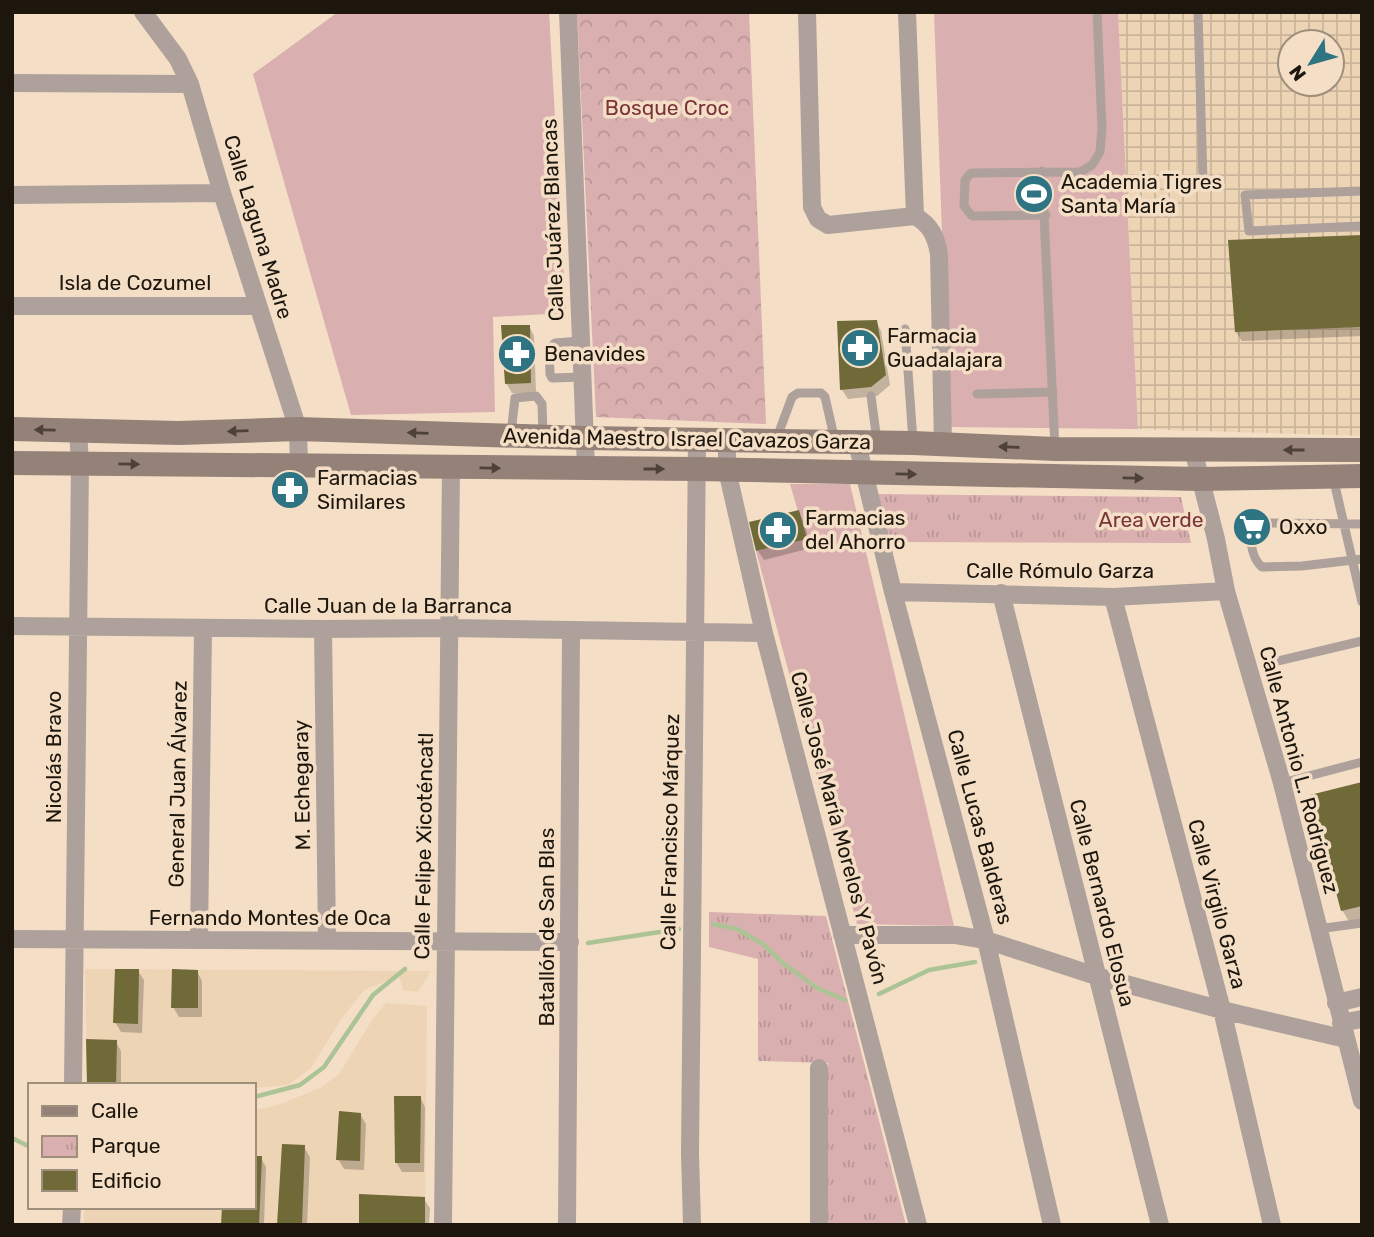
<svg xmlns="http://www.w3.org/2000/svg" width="1374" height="1237" viewBox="0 0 1374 1237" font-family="Rubik,sans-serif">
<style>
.built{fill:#edd4b5}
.industrial{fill:url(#industrial-grid);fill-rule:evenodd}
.grass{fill:#d9afb0}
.forest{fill:url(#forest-crowns)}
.park{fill:url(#park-tufts)}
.shadow{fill:#0003}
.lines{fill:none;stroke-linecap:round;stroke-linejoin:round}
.stream{stroke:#acc495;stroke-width:4.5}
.building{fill:#706938}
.service{stroke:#aea19b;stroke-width:9}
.minor{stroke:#aea19b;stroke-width:18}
.secondary{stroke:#948178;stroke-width:24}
.oneway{fill:#4d4138}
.labels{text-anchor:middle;stroke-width:7;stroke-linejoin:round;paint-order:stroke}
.park-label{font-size:21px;fill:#7b333a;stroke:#f4dfc6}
.poi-label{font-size:21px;fill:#1d160d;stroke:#f4dfc6;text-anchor:start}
.street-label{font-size:21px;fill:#1d160d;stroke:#f4dfc6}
</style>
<defs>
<pattern id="industrial-grid" width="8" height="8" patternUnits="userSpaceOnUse" patternTransform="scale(1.75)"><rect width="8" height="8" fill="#edd4b5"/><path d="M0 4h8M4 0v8" fill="none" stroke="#cbb59a"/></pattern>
<pattern id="forest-crowns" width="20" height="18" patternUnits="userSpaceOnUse" patternTransform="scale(1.75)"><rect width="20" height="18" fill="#d9afb0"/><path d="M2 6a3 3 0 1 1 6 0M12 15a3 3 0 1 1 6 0" fill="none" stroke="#ba9696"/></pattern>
<pattern id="park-tufts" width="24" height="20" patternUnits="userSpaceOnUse" patternTransform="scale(1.75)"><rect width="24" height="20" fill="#d9afb0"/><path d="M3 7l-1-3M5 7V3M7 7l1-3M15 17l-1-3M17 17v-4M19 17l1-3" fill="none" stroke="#ba9696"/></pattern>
</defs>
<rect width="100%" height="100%" fill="#f4dfc6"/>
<path class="built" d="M85,969L431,971L418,992L403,990L399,976L364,990L340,1021L311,1068L288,1085L254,1088V1085H87Z
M386,1003L427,1006L425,1225H84V1207H254V1110L275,1106L320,1088L339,1074L372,1020Z"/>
<path class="industrial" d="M1118,12H1362V436L1138,429ZM1290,42H1332V84H1290Z"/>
<path class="grass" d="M338,12H549L566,313L493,317L495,412L351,415L253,74Z
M934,12H1118L1138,429L949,427Z
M790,484H850L954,926L857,924L756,551L806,539Z"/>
<path class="forest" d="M577,12H749L766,424L596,417Z"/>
<path class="park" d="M875,494L1181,497L1191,543L889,542Z
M709,912L826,916L906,1225H828V1063L758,1061V959L709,947Z"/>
<path class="shadow" d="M1362,237V336L1242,341L1236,332Z
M876,321L881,331L890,385L877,396L848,399L842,390Z
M529,326L534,336L536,393H512L506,383Z
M798,512L804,522L811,548L764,560L758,551L751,523Z
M1362,784V921L1350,923L1342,910Z
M138,971L144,980L142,1033L121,1032L115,1022Z
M197,971L202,981V1017H179L173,1007Z
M116,1042L121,1051V1085H89Z
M420,1097L425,1107L424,1172H402L396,1162Z
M360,1114L366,1124L364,1170L344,1169L338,1159Z
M304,1147L310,1157L307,1225H279Z
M254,1158H261L266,1167L264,1225H223L254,1207Z
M424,1199L430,1208L429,1225H362L361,1223Z"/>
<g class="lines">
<path class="stream" d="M713,924L737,929L763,944L784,964L817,988L845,1000
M588,943L679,929
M879,994L929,970L975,962
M254,1097L300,1085L324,1067L373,995L405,969
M12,1138L30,1147"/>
</g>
<path class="building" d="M1362,235V327L1235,332L1228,240Z
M877,320L886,375L871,387L840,390L837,321Z
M501,325H530L531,383L505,384Z
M799,510L807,539L756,551L749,522Z
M1362,782V906L1341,911L1310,795Z
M115,969H139L138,1024L113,1023Z
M172,969L198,970V1008H171Z
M86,1039L117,1040L116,1085H87Z
M394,1096H421L420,1163H395Z
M339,1111L361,1113L360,1161L336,1160Z
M282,1144L305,1145L302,1225H277Z
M254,1156H262L259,1225H221L222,1207H254Z
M359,1194L425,1197V1224L359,1223Z"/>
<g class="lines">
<path class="service" d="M1198,12L1203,180
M1042,171L1055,449
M1362,191L1245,195L1249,231L1362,226
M1046,215L972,216L964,206L965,180L971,173L1080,172L1092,165L1100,152L1102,128L1097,12
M905,329L913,441
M580,341L555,343L549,349L550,374L552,378L582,377
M977,394L1053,392
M871,396L877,441
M511,434L515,398L536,396L542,404L543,435
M776,440L792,397L798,393H821L825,397L835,441
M1333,477L1362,602
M1362,524L1261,523C1246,529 1250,557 1262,567L1302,566L1362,559
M1269,663L1362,641
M1282,783L1362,762
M1318,929L1362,923"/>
<path class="minor" d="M143,12L178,59L190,84L222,193L298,429L299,467
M568,12L586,468
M807,12L812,207L818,219L828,225L915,216C931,225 936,237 939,254L943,445
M907,12L915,216
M12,83L190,84
M12,195L222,193
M12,306H258
M727,440V470L764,633L918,1225
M857,443L893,592L986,940L1052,1225
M1193,450L1216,539L1226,591L1282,783L1362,1101
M893,592L1113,597L1226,591
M1001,593L1160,1225
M1113,597L1222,1010L1272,1225
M12,626L323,629L450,628L764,633
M323,629L327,940
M842,935H956L986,940L1096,976L1222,1010L1346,1039
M12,939L570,942
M199,940L203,629
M1336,1003L1362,997
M1341,1023L1362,1019
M73,1085L80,464L78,430
M71,1225L72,1207
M443,1225L451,467
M567,1225L571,630
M692,1225L690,1153L697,439
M819,1225V1068"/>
<path class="secondary" d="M12,429L179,433L298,429L584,438L913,443L1055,449L1362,450
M12,463L697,469L1200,479L1362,476"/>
</g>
<defs><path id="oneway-solid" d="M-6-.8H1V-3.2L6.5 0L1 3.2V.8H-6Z" transform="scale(1.75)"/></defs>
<g class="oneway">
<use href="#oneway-solid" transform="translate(45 430) rotate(-179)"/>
<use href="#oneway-solid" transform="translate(238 431) rotate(178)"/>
<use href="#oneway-solid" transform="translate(418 433) rotate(-178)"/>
<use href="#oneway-solid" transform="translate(1009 447) rotate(-178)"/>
<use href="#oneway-solid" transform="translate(1294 450) rotate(-180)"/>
<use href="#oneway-solid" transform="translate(129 464) rotate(1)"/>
<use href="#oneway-solid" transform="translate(490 468) rotate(1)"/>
<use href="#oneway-solid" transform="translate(654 469)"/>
<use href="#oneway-solid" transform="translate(906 474) rotate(1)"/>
<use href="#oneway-solid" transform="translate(1133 478) rotate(1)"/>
</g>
<defs>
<g id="stadium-disc" transform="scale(2.0125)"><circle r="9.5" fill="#2f7483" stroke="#f4dfc6"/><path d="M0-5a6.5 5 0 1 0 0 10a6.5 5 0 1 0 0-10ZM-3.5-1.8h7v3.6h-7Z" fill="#fff"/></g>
<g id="pharmacy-disc" transform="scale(2.0125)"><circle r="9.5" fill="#2f7483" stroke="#f4dfc6"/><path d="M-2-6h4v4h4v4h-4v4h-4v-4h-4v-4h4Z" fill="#fff"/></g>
<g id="supermarket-disc" transform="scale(2.0125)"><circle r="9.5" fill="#2f7483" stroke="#f4dfc6"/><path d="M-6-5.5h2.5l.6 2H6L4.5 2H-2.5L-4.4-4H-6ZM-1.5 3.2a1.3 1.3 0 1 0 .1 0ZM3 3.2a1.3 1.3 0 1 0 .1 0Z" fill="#fff"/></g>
</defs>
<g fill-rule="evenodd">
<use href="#stadium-disc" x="1034" y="194"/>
<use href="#pharmacy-disc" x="860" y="348"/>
<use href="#pharmacy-disc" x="517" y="354"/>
<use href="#pharmacy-disc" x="290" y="490"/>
<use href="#supermarket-disc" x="1252" y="527"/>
<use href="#pharmacy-disc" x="778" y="530"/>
</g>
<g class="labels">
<g class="park-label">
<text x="667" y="115">Bosque Croc</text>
<text x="1151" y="527">Area verde</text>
</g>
<g class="poi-label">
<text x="1061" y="189">Academia Tigres<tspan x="1061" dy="24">Santa María</tspan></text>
<text x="887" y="343">Farmacia<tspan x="887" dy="24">Guadalajara</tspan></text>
<text x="544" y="361">Benavides</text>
<text x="317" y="485">Farmacias<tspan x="317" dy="24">Similares</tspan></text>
<text x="805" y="525">Farmacias<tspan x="805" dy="24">del Ahorro</tspan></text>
<text x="1279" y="534">Oxxo</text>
</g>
<g class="street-label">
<text transform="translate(553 220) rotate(-92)" y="7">Calle Juárez Blancas</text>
<text transform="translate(258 227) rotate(73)" y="7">Calle Laguna Madre</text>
<text x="135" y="290">Isla de Cozumel</text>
<text transform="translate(687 439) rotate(1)" y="7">Avenida Maestro Israel Cavazos Garza</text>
<text x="1060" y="578">Calle Rómulo Garza</text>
<text x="388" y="613">Calle Juan de la Barranca</text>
<text transform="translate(54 757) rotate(-90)" y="7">Nicolás Bravo</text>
<text transform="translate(1299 770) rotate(75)" y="7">Calle Antonio L. Rodríguez</text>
<text transform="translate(178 784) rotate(-89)" y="7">General Juan Álvarez</text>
<text transform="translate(302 785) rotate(-91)" y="7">M. Echegaray</text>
<text transform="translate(980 827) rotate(75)" y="7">Calle Lucas Balderas</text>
<text transform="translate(839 828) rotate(75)" y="7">Calle José María Morelos Y Pavón</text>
<text transform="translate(670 832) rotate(-89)" y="7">Calle Francisco Márquez</text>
<text transform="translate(424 846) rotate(-89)" y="7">Calle Felipe Xicoténcatl</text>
<text transform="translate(1102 903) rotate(76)" y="7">Calle Bernardo Elosua</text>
<text transform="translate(1217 904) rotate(75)" y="7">Calle Virgilo Garza</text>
<text x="270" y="925">Fernando Montes de Oca</text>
<text transform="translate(547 927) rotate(-90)" y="7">Batallón de San Blas</text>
</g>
</g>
<rect width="1374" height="1237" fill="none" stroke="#1d160d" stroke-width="28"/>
<rect x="28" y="1083" width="228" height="126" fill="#f4dfc6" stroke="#9e8f7c" stroke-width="2"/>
<rect x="42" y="1106" width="35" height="10" fill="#948178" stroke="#9e8f7c" stroke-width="2"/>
<text x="91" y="1118" font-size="21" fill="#1d160d">Calle</text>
<rect x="42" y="1136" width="35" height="21" fill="url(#park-tufts)" stroke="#9e8f7c" stroke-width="2"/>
<text x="91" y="1153" font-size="21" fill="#1d160d">Parque</text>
<rect x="42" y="1170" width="35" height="21" fill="#706938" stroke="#9e8f7c" stroke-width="2"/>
<text x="91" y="1188" font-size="21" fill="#1d160d">Edificio</text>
<g transform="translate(1311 63) rotate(233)"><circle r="33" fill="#f4dfc6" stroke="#9e8f7c" stroke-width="2"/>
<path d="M0-5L12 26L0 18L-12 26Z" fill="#2f7483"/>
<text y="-10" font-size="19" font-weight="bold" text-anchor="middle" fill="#1d160d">N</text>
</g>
</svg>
